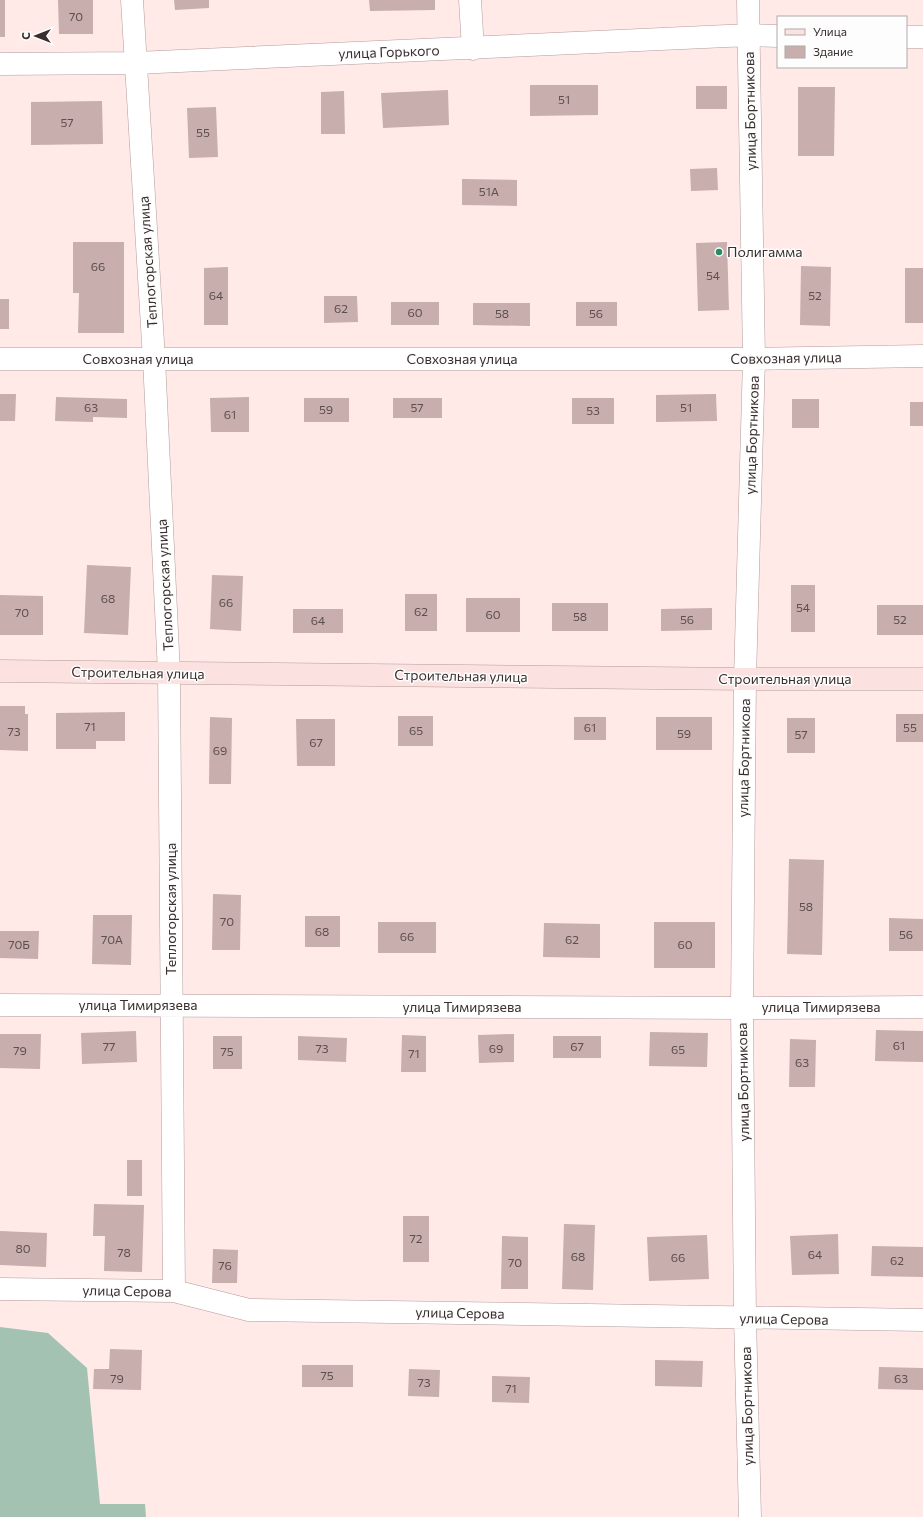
<svg xmlns="http://www.w3.org/2000/svg" width="923" height="1517" viewBox="0 0 923 1517" font-family="Commissioner,sans-serif">
<style>
.forest{fill:#a3c2b2}
.building{fill:#c8aead}
.lines{fill:none;stroke-linecap:round;stroke-linejoin:round}
.street-casing{stroke:#b49b9a;stroke-width:23}
.secondary-casing{stroke:#b49b9a;stroke-width:23}
.street{stroke:#fff;stroke-width:22}
.secondary{stroke:#fbe2e1;stroke-width:22}
.poi-dot{fill:#288b64;stroke:#fdfdfd;stroke-width:1.5}
.labels{text-anchor:middle;stroke-width:3;stroke-linejoin:round;paint-order:stroke}
.number-label{font-size:12px;fill:#5d4f4e}
.street-label{font-size:14px;fill:#392f2e;stroke:#fdfdfd}
.poi-label{font-size:14px;fill:#392f2e;stroke:#fdfdfd;text-anchor:start}
</style>
<rect width="100%" height="100%" fill="#ffeae8"/>
<path class="forest" d="M0,1327L48,1333L87,1368L100,1504H145L146,1517H0Z"/>
<path class="building" d="M0,0H5V37H0Z
M58,0H93V34H59Z
M174,0H209V8L175,10Z
M369,0H435V10L370,11Z
M530,85H598V115L530,116Z
M696,86H727V109H696Z
M798,87H835L834,156H798Z
M448,90L449,125L383,128L381,93Z
M344,91L345,134H321V92Z
M102,101L103,144L31,145V102Z
M216,107L218,157L189,158L187,108Z
M717,168L718,190L691,191L690,169Z
M462,179L517,180V206L462,205Z
M73,242H124V333H78L79,293H73Z
M727,242L729,310L698,311L696,243Z
M801,266L831,267L830,326L800,325Z
M228,267V325H204V268Z
M905,268H923V323H905Z
M324,296H357L358,322L324,323Z
M0,299H9V329H0Z
M391,302H439V325H391Z
M576,302H617V326H576Z
M473,303H530V326L473,325Z
M0,394H16L15,421H0Z
M716,394L717,421L656,422V395Z
M56,397L127,399V418L93,417V422L55,421Z
M249,397V432H211L210,398Z
M304,398H349V422H304Z
M393,398H442V418H393Z
M572,398H614V424H572Z
M792,399H819V428H792Z
M910,402H923V426H910Z
M87,565L131,567L128,635L84,633Z
M212,575L243,576L241,631L210,629Z
M791,585H815V632H791Z
M405,594H437V631H405Z
M0,595L43,596V635H0Z
M466,598H520V632H466Z
M552,603H608V631H552Z
M877,605H923V635H877Z
M712,608V630L661,631V609Z
M293,609H343V633H293Z
M0,706H25V714H28V751L0,750Z
M125,712V741H96V749H56V713Z
M896,714H923V742H896Z
M398,716H433V746H398Z
M210,717L232,718L231,784H209Z
M574,717H606V740H574Z
M656,717H712V750H656Z
M787,718H815V753H787Z
M296,719H335V766H297Z
M789,859L824,860L822,955L787,954Z
M213,894L241,895L240,950H212Z
M93,915H132L131,965L92,964Z
M305,916H340V947H305Z
M889,918L923,919V951H889Z
M378,922H436V953H378Z
M654,922H715V968H654Z
M544,923L600,924V958L543,957Z
M0,931H39L38,959L0,958Z
M876,1030L923,1031V1062L875,1061Z
M136,1031L137,1062L82,1064L81,1033Z
M650,1032L708,1033L707,1067L649,1066Z
M0,1034H41L40,1069L0,1068Z
M514,1034V1062L479,1063L478,1035Z
M402,1035L426,1036V1072H401Z
M213,1036H242V1069H213Z
M298,1036L347,1038L346,1062L298,1060Z
M553,1036H601V1058H553Z
M790,1039L816,1040L815,1087H789Z
M127,1160H142V1196H127Z
M94,1204L144,1205L142,1272L104,1271L105,1236H93Z
M403,1216H429V1262H403Z
M564,1224L595,1225L593,1290L562,1289Z
M0,1231L47,1233L46,1267L0,1265Z
M838,1234L839,1274L792,1275L790,1236Z
M707,1235L709,1279L649,1281L647,1237Z
M502,1236L528,1237V1289H501Z
M872,1246L923,1247V1277L871,1276Z
M213,1249L238,1250L237,1283H212Z
M110,1349L142,1350L141,1390L93,1389L94,1369H109Z
M655,1360L703,1361L702,1387L655,1386Z
M302,1365H353V1387H302Z
M879,1367L923,1368V1390L878,1389Z
M409,1369L440,1370L439,1397L408,1396Z
M492,1376L530,1377L529,1403L492,1402Z"/>
<g class="lines">
<g class="street-casing">
<path id="street" d="M132,0L154,359L169,673L174,1291
M470,0L473,49
M748,0L754,359L745,679L742,1008L745,1318L750,1517
M906,37H923
M0,64L136,63L749,35L778,36
M0,359H754L923,356
M0,1005L742,1008L923,1007
M0,1289L174,1291L249,1310L923,1320"/>
</g>
<g class="secondary-casing">
<path id="secondary" d="M0,671L745,679H923"/>
</g>
<use href="#street" class="street"/>
<use href="#secondary" class="secondary"/>
</g>
<circle class="poi-dot" cx="719" cy="252" r="4"/>
<g class="labels">
<g class="number-label">
<text x="76" y="21">70</text>
<text x="564" y="104">51</text>
<text x="67" y="127">57</text>
<text x="203" y="137">55</text>
<text x="489" y="196">51А</text>
<text x="98" y="271">66</text>
<text x="713" y="280">54</text>
<text x="216" y="300">64</text>
<text x="815" y="300">52</text>
<text x="341" y="313">62</text>
<text x="415" y="317">60</text>
<text x="502" y="318">58</text>
<text x="596" y="318">56</text>
<text x="91" y="412">63</text>
<text x="417" y="412">57</text>
<text x="686" y="412">51</text>
<text x="326" y="414">59</text>
<text x="593" y="415">53</text>
<text x="230" y="419">61</text>
<text x="108" y="603">68</text>
<text x="226" y="607">66</text>
<text x="803" y="612">54</text>
<text x="421" y="616">62</text>
<text x="22" y="617">70</text>
<text x="493" y="619">60</text>
<text x="580" y="621">58</text>
<text x="687" y="624">56</text>
<text x="900" y="624">52</text>
<text x="318" y="625">64</text>
<text x="90" y="731">71</text>
<text x="590" y="732">61</text>
<text x="910" y="732">55</text>
<text x="416" y="735">65</text>
<text x="14" y="736">73</text>
<text x="684" y="738">59</text>
<text x="801" y="739">57</text>
<text x="316" y="747">67</text>
<text x="220" y="755">69</text>
<text x="806" y="911">58</text>
<text x="227" y="926">70</text>
<text x="322" y="936">68</text>
<text x="906" y="939">56</text>
<text x="407" y="941">66</text>
<text x="112" y="944">70А</text>
<text x="572" y="944">62</text>
<text x="19" y="949">70Б</text>
<text x="685" y="949">60</text>
<text x="899" y="1050">61</text>
<text x="109" y="1051">77</text>
<text x="577" y="1051">67</text>
<text x="322" y="1053">73</text>
<text x="496" y="1053">69</text>
<text x="678" y="1054">65</text>
<text x="20" y="1055">79</text>
<text x="227" y="1056">75</text>
<text x="414" y="1058">71</text>
<text x="802" y="1067">63</text>
<text x="416" y="1243">72</text>
<text x="23" y="1253">80</text>
<text x="124" y="1257">78</text>
<text x="815" y="1259">64</text>
<text x="578" y="1261">68</text>
<text x="678" y="1262">66</text>
<text x="897" y="1265">62</text>
<text x="515" y="1267">70</text>
<text x="225" y="1270">76</text>
<text x="327" y="1380">75</text>
<text x="117" y="1383">79</text>
<text x="901" y="1383">63</text>
<text x="424" y="1387">73</text>
<text x="511" y="1393">71</text>
</g>
<g class="street-label">
<text transform="translate(389 52) rotate(-2)" y="5">улица Горького</text>
<text transform="translate(750 111) rotate(-91)" y="5">улица Бортникова</text>
<text transform="translate(148 262) rotate(-94)" y="5">Теплогорская улица</text>
<text transform="translate(786 358) rotate(-1)" y="5">Совхозная улица</text>
<text x="138" y="364">Совхозная улица</text>
<text x="462" y="364">Совхозная улица</text>
<text transform="translate(752 435) rotate(-88)" y="5">улица Бортникова</text>
<text transform="translate(165 585) rotate(-93)" y="5">Теплогорская улица</text>
<text transform="translate(138 673) rotate(1)" y="5">Строительная улица</text>
<text transform="translate(461 676) rotate(1)" y="5">Строительная улица</text>
<text x="785" y="684">Строительная улица</text>
<text transform="translate(744 758) rotate(-89)" y="5">улица Бортникова</text>
<text transform="translate(171 909) rotate(-90)" y="5">Теплогорская улица</text>
<text x="138" y="1010">улица Тимирязева</text>
<text x="462" y="1012">улица Тимирязева</text>
<text x="821" y="1012">улица Тимирязева</text>
<text transform="translate(743 1082) rotate(-91)" y="5">улица Бортникова</text>
<text transform="translate(127 1291) rotate(1)" y="5">улица Серова</text>
<text transform="translate(460 1313) rotate(1)" y="5">улица Серова</text>
<text transform="translate(784 1319) rotate(1)" y="5">улица Серова</text>
<text transform="translate(747 1406) rotate(-91)" y="5">улица Бортникова</text>
</g>
<g class="poi-label">
<text x="727" y="257">Полигамма</text>
</g>
</g>
<rect x="777" y="16" width="130" height="52" fill="#fdfdfd" stroke="#afabaa"/>
<rect x="785" y="29" width="20" height="6" fill="#fbe2e1" stroke="#afabaa"/>
<text x="813" y="36" font-size="12" fill="#392f2e">Улица</text>
<rect x="785" y="46" width="20" height="12" fill="#c8aead" stroke="#afabaa"/>
<text x="813" y="56" font-size="12" fill="#392f2e">Здание</text>
<g transform="translate(36 36) rotate(270)" stroke="#fdfdfd" stroke-width="3" paint-order="stroke">
<path d="M0-3L7 15L0 10L-7 15Z" fill="#392f2e"/>
<text y="-6" font-size="11" font-weight="bold" text-anchor="middle" fill="#392f2e">С</text>
</g>
</svg>
